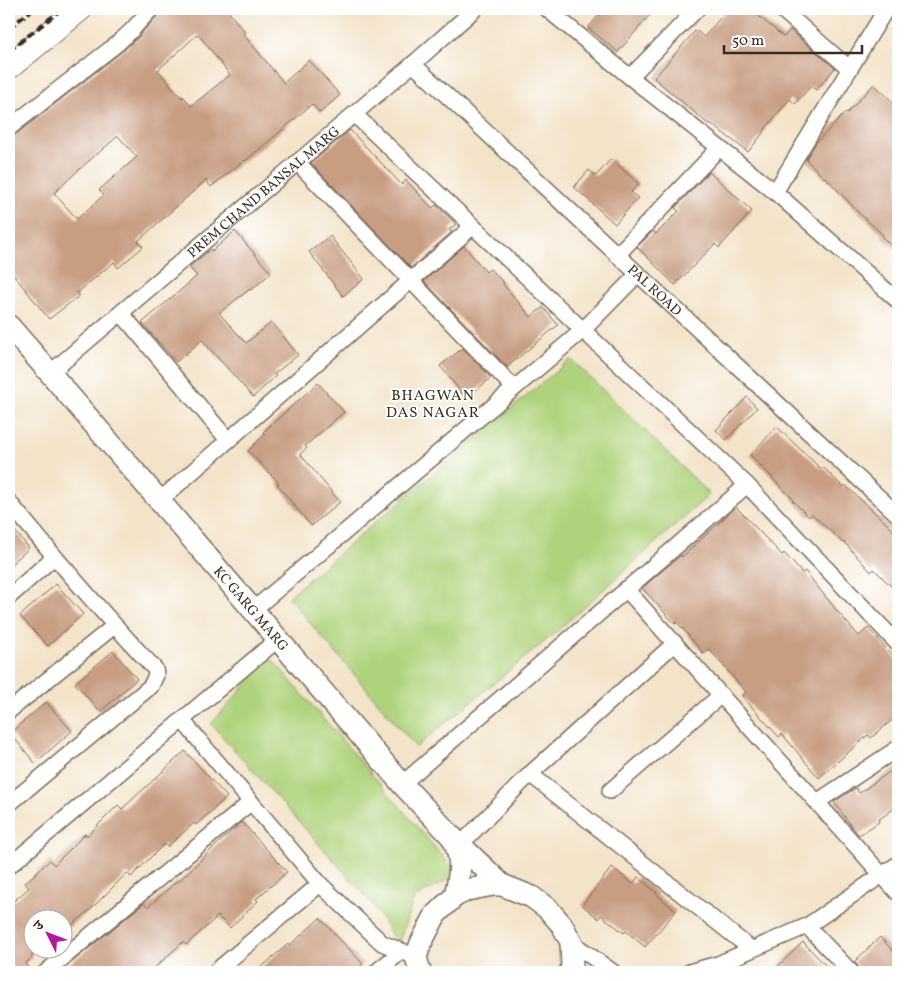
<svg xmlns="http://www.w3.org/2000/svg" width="907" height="981" viewBox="0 0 907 981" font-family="Vollkorn,'Noto Serif Devanagari',serif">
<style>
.green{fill:#afd37c;stroke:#757e4d}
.building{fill:#c89d82;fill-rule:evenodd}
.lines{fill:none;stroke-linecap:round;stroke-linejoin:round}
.street-casing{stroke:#7b6b5a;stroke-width:18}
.secondary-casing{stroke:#7b6b5a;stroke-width:24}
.primary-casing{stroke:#7b6b5a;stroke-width:26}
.street{stroke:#fff;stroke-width:15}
.secondary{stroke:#fff;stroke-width:21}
.primary{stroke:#fff;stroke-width:24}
.rail{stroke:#3b2a1e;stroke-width:4;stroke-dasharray:8 4;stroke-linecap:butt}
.labels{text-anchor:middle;stroke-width:4;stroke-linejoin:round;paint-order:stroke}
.street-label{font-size:14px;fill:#3b2a1e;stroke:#fff}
.neighbourhood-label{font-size:15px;letter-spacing:1px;fill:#3b2a1e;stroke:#fff}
</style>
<rect width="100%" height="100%" fill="#fff"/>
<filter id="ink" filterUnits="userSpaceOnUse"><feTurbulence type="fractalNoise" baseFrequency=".02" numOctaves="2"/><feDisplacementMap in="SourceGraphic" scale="10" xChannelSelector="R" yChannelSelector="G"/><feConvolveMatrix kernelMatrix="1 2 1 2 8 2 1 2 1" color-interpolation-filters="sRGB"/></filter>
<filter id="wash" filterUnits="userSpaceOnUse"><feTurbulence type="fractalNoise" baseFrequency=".0096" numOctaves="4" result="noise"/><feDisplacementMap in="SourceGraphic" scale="20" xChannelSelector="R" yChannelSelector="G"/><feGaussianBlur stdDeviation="1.12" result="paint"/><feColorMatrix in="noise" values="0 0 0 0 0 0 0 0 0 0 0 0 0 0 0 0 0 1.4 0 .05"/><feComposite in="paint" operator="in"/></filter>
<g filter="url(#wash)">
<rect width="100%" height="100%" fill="#f3e3c9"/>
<path class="green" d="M571,359L710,494L554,634L416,747L288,597L411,492Z
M270,657L458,874L414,898L398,945L371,902L211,724Z"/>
<g id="blocks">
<path class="building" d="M162,9H226L245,32L243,34L284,83L309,60L340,95L320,113L312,104L274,137L245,161L244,160L211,187L206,180L138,241L143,247L118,268L114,262L77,293L79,296L49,319L9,269V137L15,135L124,50L138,37L158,15ZM198,34L230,75L191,106L183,96L182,98L158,70ZM118,136L137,157L99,190L104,195L77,219L54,193L82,167Z
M604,9H655L618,52L588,28Z
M728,9H750L784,37L790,30L835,68L816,90L811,86L795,104L790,99L765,129H766L748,152L710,123L708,124L654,78L696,30L704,37Z
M874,84L898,107V252L882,237L883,235L860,214L825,177L824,178L806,159L815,144L846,112L847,113Z
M350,130L402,185L406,180L432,208L436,205L456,224L449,230L452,232L411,268L311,163Z
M611,159L639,184L631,192L638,198L615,224L574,187L589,170L596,176Z
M709,172L752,211L719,248L715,244L675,285L637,247L653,231L656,234L679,211L675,208Z
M235,231L271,273L251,290L250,289L219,313L246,343L272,322L298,355L274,374L276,376L253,397L202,340L176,362L142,323L197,276L189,267L211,249L212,251Z
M330,236L364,279L343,296L309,252Z
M464,246L486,272L490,269L504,283L503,284L531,317L543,307L558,325L507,367L424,281Z
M463,348L491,378L466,398L440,366Z
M318,383L344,412L305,446L307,448L300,454L340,502L311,526L277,484L279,483L248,451L265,434L263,432Z
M747,397L757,408L726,440L716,430Z
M777,427L821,469L823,467L843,487L845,485L887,524L898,536V593L874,569L871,572L844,542L843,543L812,514L809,517L792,500L793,499L772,478H773L750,455Z
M736,507L782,555L784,553L802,573L805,571L837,611L859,636L868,628L898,661V715L871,738L868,735L819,778L782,734L779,737L742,696L746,692L709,649L703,653L677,622L675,624L642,588L681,555L682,557Z
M9,524L29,548L9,566Z
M56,584L83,614L48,646L20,616Z
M113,651L137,679L100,712L75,683Z
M46,702L72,731L35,763L10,733Z
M185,751L227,797L196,825L194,823L167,847L164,844L131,877L127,873L89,911L67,929L62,924V918H32V958L25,964L33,972H9V905L29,888L25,883L50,860L54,865L85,834L87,836L118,805L122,809Z
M898,766V806L878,820L879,822L859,835L852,827L834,802L856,788L859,793Z
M242,822L287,872L256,899L258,901L230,928L218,916L186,945L183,942L150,972H60L144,903L148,907L177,881L178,882L215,846Z
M612,867L633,884L638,877L657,893L656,894L676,911L645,947L626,931L624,933L601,915L599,919L582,905Z
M320,918L363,964L354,972H256L288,944L289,946Z
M880,937L898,956V972H860L858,966L854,962Z
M803,942L832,972H772Z"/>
</g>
</g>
<g filter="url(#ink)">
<use href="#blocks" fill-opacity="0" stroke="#7b6b5a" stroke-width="1"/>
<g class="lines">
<g class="street-casing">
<g id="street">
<path d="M547,9L630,77L775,192L898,301"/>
<path d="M781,9L850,69"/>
<path id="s1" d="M413,64L638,274L898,515"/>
<path d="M630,77L697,9"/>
<path d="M354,114L747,485L402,784"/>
<path d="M9,128L118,43L131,31L151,9"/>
<path d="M297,162L514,388"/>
<path d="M775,192L886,9"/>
<path d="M617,255L719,148"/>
<path d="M121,313L228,440"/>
<path id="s2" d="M50,373L413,64L475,9"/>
<path d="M747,485L898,644"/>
<path d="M159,501L473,226"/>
<path d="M9,502C56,559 104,615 155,669L156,675L151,686L9,804"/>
<path d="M626,589L898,893"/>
<path d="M9,597L54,557"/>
<path d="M253,610L583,330L638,274"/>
<path d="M9,711L114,626"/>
<path d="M182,720L320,884L382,943L416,957"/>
<path d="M530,774L675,643"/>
<path d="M610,791L721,695"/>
<path d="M817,802L898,748"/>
<path d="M460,845L530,774L751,949"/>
<path d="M9,866L278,639"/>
<path d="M807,926L851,972"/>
<path d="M571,942L613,972"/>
<path d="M46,972L251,802"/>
<path d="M215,972L320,884"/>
<path d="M376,972L402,951"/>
<path d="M689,972L718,964L807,926L898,864"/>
</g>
</g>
<g class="secondary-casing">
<g id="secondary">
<path id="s3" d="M9,326L50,373L402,784L453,838L502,885"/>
<path d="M453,839C463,859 460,875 455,896"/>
<path d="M420,972L416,957L421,943L436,914L455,896L467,890L493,885H502L532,897L548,909L562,925L571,942L572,967L570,972"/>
</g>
</g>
<g class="primary-casing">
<path id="primary" d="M9,67L80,9"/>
</g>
<use href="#street" class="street"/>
<use href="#secondary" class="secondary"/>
<use href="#primary" class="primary"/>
<path class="rail" d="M9,28L33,9
M9,51L62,9"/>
</g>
</g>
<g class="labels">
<g class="street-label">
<text dy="5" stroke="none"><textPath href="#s2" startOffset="280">PREM CHAND BANSAL MARG</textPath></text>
<text dy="5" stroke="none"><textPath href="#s1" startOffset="331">PAL ROAD</textPath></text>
<text dy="5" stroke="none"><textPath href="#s3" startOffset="372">KC GARG MARG</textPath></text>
</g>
<g class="neighbourhood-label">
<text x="433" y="400">BHAGWAN<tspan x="433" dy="17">DAS NAGAR</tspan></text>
</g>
</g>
<rect width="907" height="981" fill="none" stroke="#fff" stroke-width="30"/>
<g transform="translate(48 934) rotate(312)"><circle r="24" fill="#ffffff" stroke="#b1aaa5"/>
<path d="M0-4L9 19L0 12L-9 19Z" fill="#b5179e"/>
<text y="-8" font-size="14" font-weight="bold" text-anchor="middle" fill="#3b2a1e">उ</text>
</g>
<path d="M724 45v8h138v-8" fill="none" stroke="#3b2a1e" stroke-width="2.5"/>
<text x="732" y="45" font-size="15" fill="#3b2a1e" stroke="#ffffff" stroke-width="4" paint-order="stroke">50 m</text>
</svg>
